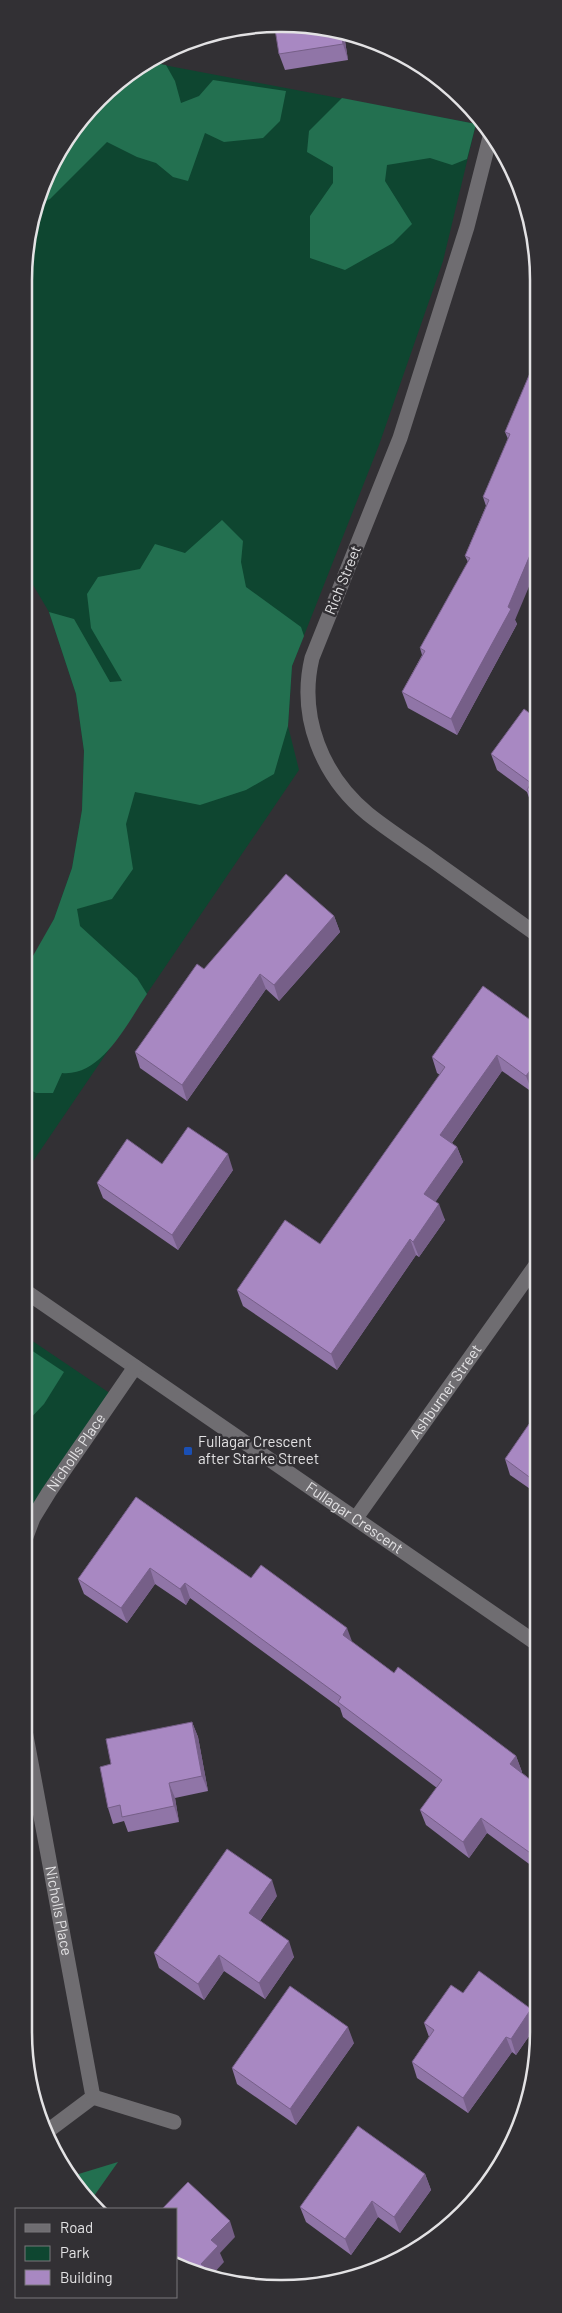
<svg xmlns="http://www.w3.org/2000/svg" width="562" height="2313" viewBox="0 0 562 2313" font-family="Barlow,sans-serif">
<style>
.green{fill:#0e4630}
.forest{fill:#237050}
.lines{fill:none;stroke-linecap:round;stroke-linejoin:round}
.minor{stroke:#6f6d71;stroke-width:15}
.wall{fill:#9075a7}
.shaded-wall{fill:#765f88}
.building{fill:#a888c2;stroke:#765f88}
.transit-dot{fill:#1a4fb4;stroke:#323034;stroke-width:2}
.labels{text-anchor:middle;stroke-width:5;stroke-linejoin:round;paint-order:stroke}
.street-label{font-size:15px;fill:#e3e2e4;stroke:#323034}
.poi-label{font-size:15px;fill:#e3e2e4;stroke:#323034;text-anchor:start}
.rim{fill:none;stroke:#e3e2e4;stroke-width:2.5}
</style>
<rect width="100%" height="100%" fill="#323034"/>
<path class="green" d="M153,63L476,124L443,261L379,445L292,666L288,726L299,770L25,1173V975L54,919L72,868L82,810L84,751L76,694L49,612L26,573V247L58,152L125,77Z
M25,1336L114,1396L24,1542Z"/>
<path class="forest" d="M153,63L166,65L175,81L181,103L199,96L213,80L286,91L280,121L263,138L224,142L205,133L188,181L173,177L156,163L137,157L107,142L50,199L41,203L58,152L125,77Z
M342,98L476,124L467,159L452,165L430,158L387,165L385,181L412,224L393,243L345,270L310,258V216L333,183V167L307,152L309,131Z
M222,520L243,541L241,562L246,587L301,627L304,636L292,666L288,726L274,774L246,790L200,805L135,792L126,824L133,869L112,899L77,909L80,926L137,978L147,994C128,1022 102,1077 62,1073L53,1093H36L25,1087V970L54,919L72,868L82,810L84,751L76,694L49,612L74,619L110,682L122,681L91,628L87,594L98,577L140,569L155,544L185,553Z
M25,1346L64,1372L44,1404L25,1424Z
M118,2162L89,2203L72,2176Z"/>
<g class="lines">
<g class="minor">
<path d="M490,137L467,227L400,438L312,658C298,717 322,776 368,814C388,830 410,844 431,859C466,884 501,909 536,934"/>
<path id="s1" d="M25,1291L536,1643"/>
<path id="s2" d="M356,1518L536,1265"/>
<path id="s3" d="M24,1542L33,1518L49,1492L135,1367"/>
<path id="s4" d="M24,1725L93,2097L45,2133"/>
<path d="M93,2097L174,2122"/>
</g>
</g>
<path class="wall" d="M315,26L358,39L345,41L348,60L285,70L279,54Z
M536,359L515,620L517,624L457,735L408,708L402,692L422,655L420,648L468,562L465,556L486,506L483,497L508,439L505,432Z
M536,718V809L532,806L527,792L497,770L491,754Z
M334,916L340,932L279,1001L266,989L187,1101L140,1068L135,1052L204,969Z
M536,1024V1086L532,1092L502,1071L452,1143L457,1147L463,1162L435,1202L445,1220L419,1257L416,1255L337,1370L243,1306L237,1290L320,1244L440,1075L437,1073L432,1057Z
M162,1164L233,1170L178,1250L103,1198L97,1183Z
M536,1414V1493L510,1475L505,1459Z
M136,1497L251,1578L352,1642L394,1673L516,1756L522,1772H521L536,1784V1869L487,1833L469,1858L426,1825L420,1810L437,1788L343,1717L340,1708L190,1598L186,1605L155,1584L127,1623L84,1594L78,1579Z
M192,1722L198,1737L208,1791L175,1798L179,1822L128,1832L124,1821L113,1824L108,1808L111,1764Z
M277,1896L260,1921L294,1957L265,1999L224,1971L204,2000L159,1968L154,1953Z
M463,1993L531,2009L536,2022V2026L516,2055L512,2052L468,2113L417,2078L412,2062L429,2037L424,2023Z
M354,2043L296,2125L237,2084L232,2068Z
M425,2174L431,2190L400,2233L378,2217L351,2255L306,2222L300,2207Z"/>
<path class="shaded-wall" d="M341,34H342L345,41L348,60L343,44Z
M536,541V570L515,620L517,624L457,735L451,719L508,607Z
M25,724L28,733L25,769Z
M25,811L31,826L27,868L25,863Z
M334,916L340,932L279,1001L274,985Z
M260,974L266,989L187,1101L182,1085Z
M497,1055L502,1071L446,1151L440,1135Z
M536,1062V1086L532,1092L526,1076Z
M457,1147L463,1162L430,1210L424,1194Z
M228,1154L233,1170L178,1250L172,1235Z
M439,1204L445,1220L419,1257L413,1242Z
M410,1239L416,1255L337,1370L331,1354Z
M150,1568L155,1584L127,1623L121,1608Z
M185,1583L190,1598L186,1605L180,1589Z
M347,1628L353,1644L343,1635Z
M192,1722L198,1737L208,1791L202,1776Z
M516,1756L522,1772L515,1780L510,1764Z
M169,1783L175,1798L179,1822L174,1806Z
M481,1818L487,1833L469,1858L463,1842Z
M272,1880L277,1896L254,1929L249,1913Z
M289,1941L294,1957L265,1999L259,1983Z
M219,1955L224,1971L204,2000L198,1984Z
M531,2009L536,2022V2026L516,2055L511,2039Z
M348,2027L354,2043L296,2125L290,2109Z
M506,2037L512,2052L468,2113L463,2098Z
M425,2174L431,2190L400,2233L394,2217Z
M372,2201L378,2217L351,2255L345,2239Z
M230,2221L235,2237L220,2253L224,2262L212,2275L201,2264L211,2240Z"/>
<path class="building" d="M315,26L341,34L343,44L279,54L275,29Z
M536,359V541L508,607L511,609L451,719L402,692L425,651L420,648L470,558L465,556L489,500L483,497L510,434L505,432Z
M524,709L536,718V797L527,790L531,783L491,754Z
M286,874L334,916L274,985L260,974L182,1085L135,1052L197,964L204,969Z
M483,986L536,1024V1062L526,1076L497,1055L440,1135L457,1147L424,1194L439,1204L413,1242L410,1239L331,1354L237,1290L285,1220L320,1244L445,1067L432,1057Z
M188,1127L228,1154L172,1235L97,1183L127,1139L162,1164Z
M536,1414V1482L505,1459Z
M136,1497L251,1578L261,1565L347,1628L343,1635L394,1673L398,1667L516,1756L510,1764L536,1784V1857L481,1818L463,1842L420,1810L442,1780L338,1702L341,1697L185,1583L180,1589L150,1568L121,1608L78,1579Z
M192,1722L202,1776L169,1783L174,1806L122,1817L120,1805L108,1808L100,1767L111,1764L106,1739Z
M227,1849L272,1880L249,1913L289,1941L259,1983L219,1955L198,1984L154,1953Z
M479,1971L531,2009L511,2039L506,2037L463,2098L412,2062L434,2030L424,2023L451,1985L463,1993Z
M290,1986L348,2027L290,2109L232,2068Z
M358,2126L425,2174L394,2217L372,2201L345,2239L300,2207Z
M188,2182L230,2221L211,2240L218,2246L201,2264L219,2277L176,2265V2209H162Z"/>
<rect class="transit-dot" x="183" y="1446" width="10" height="10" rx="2.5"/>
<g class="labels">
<g class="street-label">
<text transform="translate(343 580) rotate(-68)" y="5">Rich Street</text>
<text dy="5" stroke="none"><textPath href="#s2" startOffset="155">Ashburner Street</textPath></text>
<text dy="5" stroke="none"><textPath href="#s3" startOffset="104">Nicholls Place</textPath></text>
<text dy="5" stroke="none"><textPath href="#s1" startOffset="400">Fullagar Crescent</textPath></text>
<text dy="5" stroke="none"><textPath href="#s4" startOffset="189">Nicholls Place</textPath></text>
</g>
<g class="poi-label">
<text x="198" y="1447">Fullagar Crescent<tspan x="198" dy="17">after Starke Street</tspan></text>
</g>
</g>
<path d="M0 0H562V2313H0ZM280 32H282A248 248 0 0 1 530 280V2032A248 248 0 0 1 282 2280H280A248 248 0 0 1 32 2032V280A248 248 0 0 1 280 32Z" fill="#323034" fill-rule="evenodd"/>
<path class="rim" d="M280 32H282A248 248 0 0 1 530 280V2032A248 248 0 0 1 282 2280H280A248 248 0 0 1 32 2032V280A248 248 0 0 1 280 32Z"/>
<rect x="15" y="2208" width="162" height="90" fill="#323034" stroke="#79777a"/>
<rect x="25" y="2224" width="25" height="8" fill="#6f6d71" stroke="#79777a"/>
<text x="60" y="2233" font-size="15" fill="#e3e2e4">Road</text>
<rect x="25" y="2246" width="25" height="15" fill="#0e4630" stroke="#79777a"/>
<text x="60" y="2258" font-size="15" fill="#e3e2e4">Park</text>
<rect x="25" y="2270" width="25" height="15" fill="#a888c2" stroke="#79777a"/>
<text x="60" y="2283" font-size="15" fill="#e3e2e4">Building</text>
</svg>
